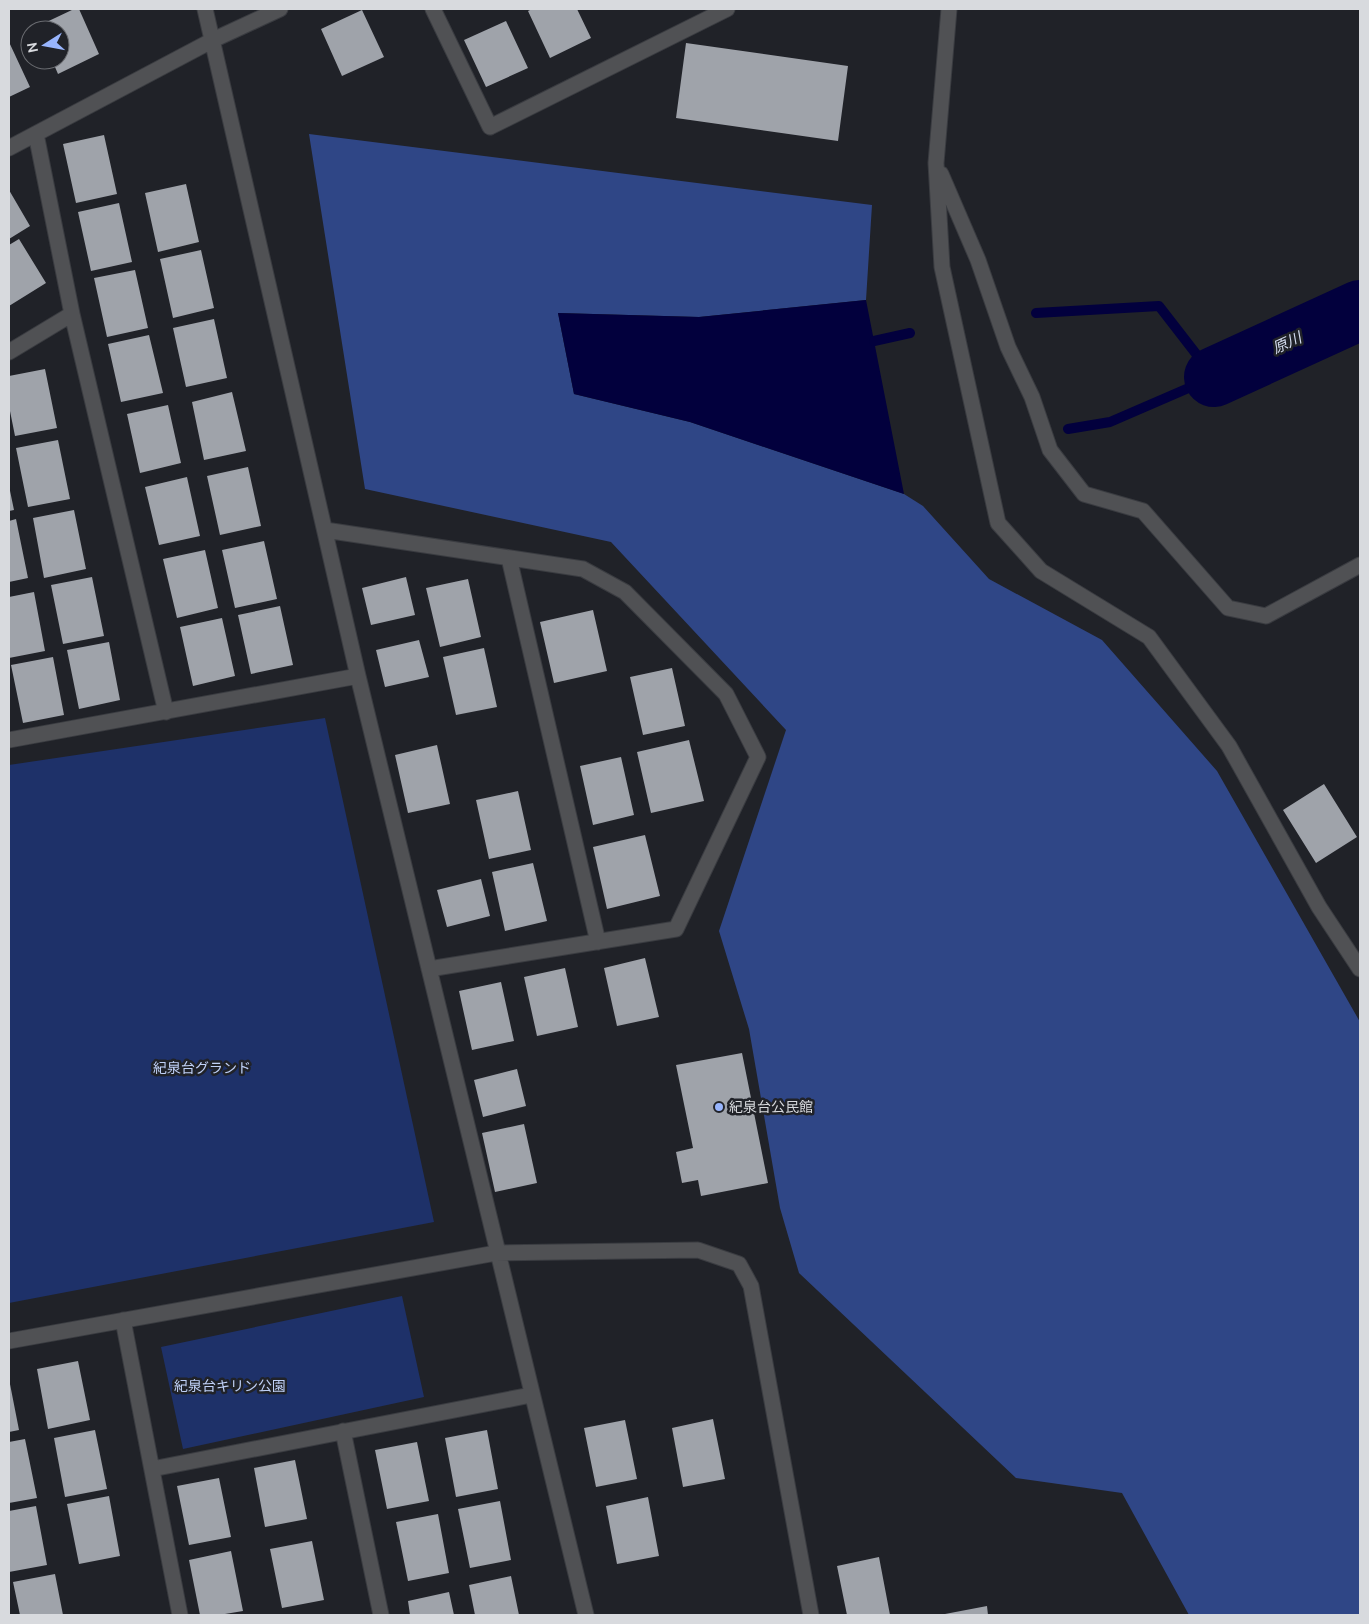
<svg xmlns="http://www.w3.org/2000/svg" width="1369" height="1624" viewBox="0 0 1369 1624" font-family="Ubuntu,'Noto Sans JP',sans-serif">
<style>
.green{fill:#1e3169}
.forest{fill:#2f4686}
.water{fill:#02003d}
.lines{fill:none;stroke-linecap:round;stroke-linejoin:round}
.stream{stroke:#02003d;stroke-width:10}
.river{stroke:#02003d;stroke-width:60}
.building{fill:#9fa3aa}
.minor-casing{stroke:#3a3c41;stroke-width:17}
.minor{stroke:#505154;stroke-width:15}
.poi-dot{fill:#98b5fd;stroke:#202228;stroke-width:2}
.labels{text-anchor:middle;stroke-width:5;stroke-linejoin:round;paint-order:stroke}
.park-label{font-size:14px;fill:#bfd0f6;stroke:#202228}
.poi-label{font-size:14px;fill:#d8dade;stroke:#202228;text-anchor:start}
.water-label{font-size:15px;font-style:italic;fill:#d4ddf0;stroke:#202228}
</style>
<rect width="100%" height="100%" fill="#202228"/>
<path class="green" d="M325,718L434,1222L9,1303V765Z
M402,1296L424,1397L183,1449L161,1347Z"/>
<path class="forest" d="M309,134L872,205L866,300L699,317L558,313L574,394L690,422L904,494L923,506L989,579L1102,640L1217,771L1360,1022V1615H1189L1122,1493L1016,1478L799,1273L780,1208L749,1029L719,931L786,730L611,542L365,489Z"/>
<path class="water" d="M866,300L904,494L690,422L574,394L558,313L699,317Z"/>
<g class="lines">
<path class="stream" d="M1036,313L1159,306L1214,377L1110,422L1068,429
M874,341L910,333"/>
<path class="river" d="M1214,377L1360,310"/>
</g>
<path class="building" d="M74,9H79L99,54L58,74L52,60H60V30H38L36,27Z
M532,9H577L591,38L550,58L528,11Z
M362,10L384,57L342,76L321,29Z
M506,21L528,68L486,87L464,40Z
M9,42L30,87L9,97Z
M686,43L848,66L838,141L676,118Z
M104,135L117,194L76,203L63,144Z
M186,184L199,242L158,252L145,193Z
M9,190L30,226L9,239Z
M119,203L132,262L91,271L78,212Z
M19,239L46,283L9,306V245Z
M201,250L214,308L173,318L160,259Z
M135,270L148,328L107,337L94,278Z
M214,319L227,378L186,387L173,328Z
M149,335L163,393L121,402L108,344Z
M45,369L57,428L15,436L9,406V376Z
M232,392L246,451L204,460L192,402Z
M168,405L181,463L140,473L127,414Z
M58,440L70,499L28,507L16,448Z
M248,467L261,526L220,535L207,476Z
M187,477L200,536L159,545L145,487Z
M9,486L14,510L9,511Z
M74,510L86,569L44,578L33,518Z
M16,519L28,578L9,582V521Z
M264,541L277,599L235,608L222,550Z
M205,550L218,608L177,618L163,559Z
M92,577L104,636L63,644L51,585Z
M406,577L415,615L371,625L362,588Z
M468,579L481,637L440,647L426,588Z
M34,592L45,651L9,658V597Z
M280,606L293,665L251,674L238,615Z
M593,610L607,671L554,683L540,622Z
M222,618L235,676L193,686L180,627Z
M419,640L429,677L385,687L376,650Z
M109,642L120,700L79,709L67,650Z
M484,648L497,707L456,715L443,657Z
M53,657L64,715L23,723L11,665Z
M672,668L685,726L643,735L630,677Z
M689,740L704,801L651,813L637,752Z
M437,745L450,804L408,813L395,755Z
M621,757L634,815L593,825L580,766Z
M1324,784L1357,837L1316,863L1283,810Z
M518,791L531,850L489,859L476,800Z
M645,835L660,896L607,909L593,847Z
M533,863L547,921L505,931L492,872Z
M481,879L490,916L447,927L437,890Z
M645,958L659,1017L617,1026L604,968Z
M565,968L578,1027L537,1036L524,977Z
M501,982L514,1041L472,1050L459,991Z
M742,1053L768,1183L701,1196L698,1180L682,1183L676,1152L693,1148L676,1065Z
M517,1069L526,1106L483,1117L474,1080Z
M524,1124L537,1183L495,1192L482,1133Z
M78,1361L90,1420L48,1429L37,1369Z
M9,1379L19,1430L9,1432Z
M713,1419L725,1479L683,1487L672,1428Z
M625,1420L637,1479L596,1487L584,1428Z
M95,1430L107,1489L65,1497L54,1438Z
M487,1430L498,1489L456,1497L445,1438Z
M25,1439L37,1498L9,1503V1442Z
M417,1442L429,1501L387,1509L375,1450Z
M295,1460L307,1519L265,1527L254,1468Z
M219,1478L231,1537L189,1545L177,1486Z
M109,1496L120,1556L79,1564L67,1504Z
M648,1497L659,1556L617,1564L606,1506Z
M500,1501L511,1560L470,1568L458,1509Z
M36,1506L47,1565L9,1572V1511Z
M438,1514L449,1573L408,1581L396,1522Z
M312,1541L324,1600L282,1608L270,1549Z
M231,1551L243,1611L219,1615H200L189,1560Z
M879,1557L890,1615H847L837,1566Z
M55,1574L63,1615H20L13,1582Z
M511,1576L519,1615H475L469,1585Z
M449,1592L454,1615H410L408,1601Z
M987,1606L988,1615H945V1614Z"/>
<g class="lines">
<g class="minor-casing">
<path id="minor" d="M205,9L358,676L586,1615
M433,9L490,127L727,9
M949,9L936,163L942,267L998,523L1041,571L1149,637L1229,746L1319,907L1360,969
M36,134L72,314
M9,148L213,40L280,9
M941,174L978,260L1008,347L1032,397L1050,450L1084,494L1143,511L1228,608L1266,616L1360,565
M9,352L72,314L166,712
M325,530L583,569L625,592L726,694L758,757L676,929L429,969
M509,558L598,942
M9,740L358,676
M123,1320L180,1615
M9,1341L496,1253L698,1250L739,1264L751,1286L811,1615
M343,1431L381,1615
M152,1469L531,1395"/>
</g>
<use href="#minor" class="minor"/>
</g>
<circle class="poi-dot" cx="719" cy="1107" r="5"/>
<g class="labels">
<g class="park-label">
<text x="202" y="1073">紀泉台グランド</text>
<text x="230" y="1391">紀泉台キリン公園</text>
</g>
<g class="poi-label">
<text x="729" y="1112">紀泉台公民館</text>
</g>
<g class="water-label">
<text transform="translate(1287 343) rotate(-24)" y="5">原川</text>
</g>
</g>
<rect width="1369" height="1624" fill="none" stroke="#d8dade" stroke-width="20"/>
<g transform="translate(45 45) rotate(259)"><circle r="24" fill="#202228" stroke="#6a6c71"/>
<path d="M0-4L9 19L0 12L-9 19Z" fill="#98b5fd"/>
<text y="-8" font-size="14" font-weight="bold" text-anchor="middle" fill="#d8dade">N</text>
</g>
</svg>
